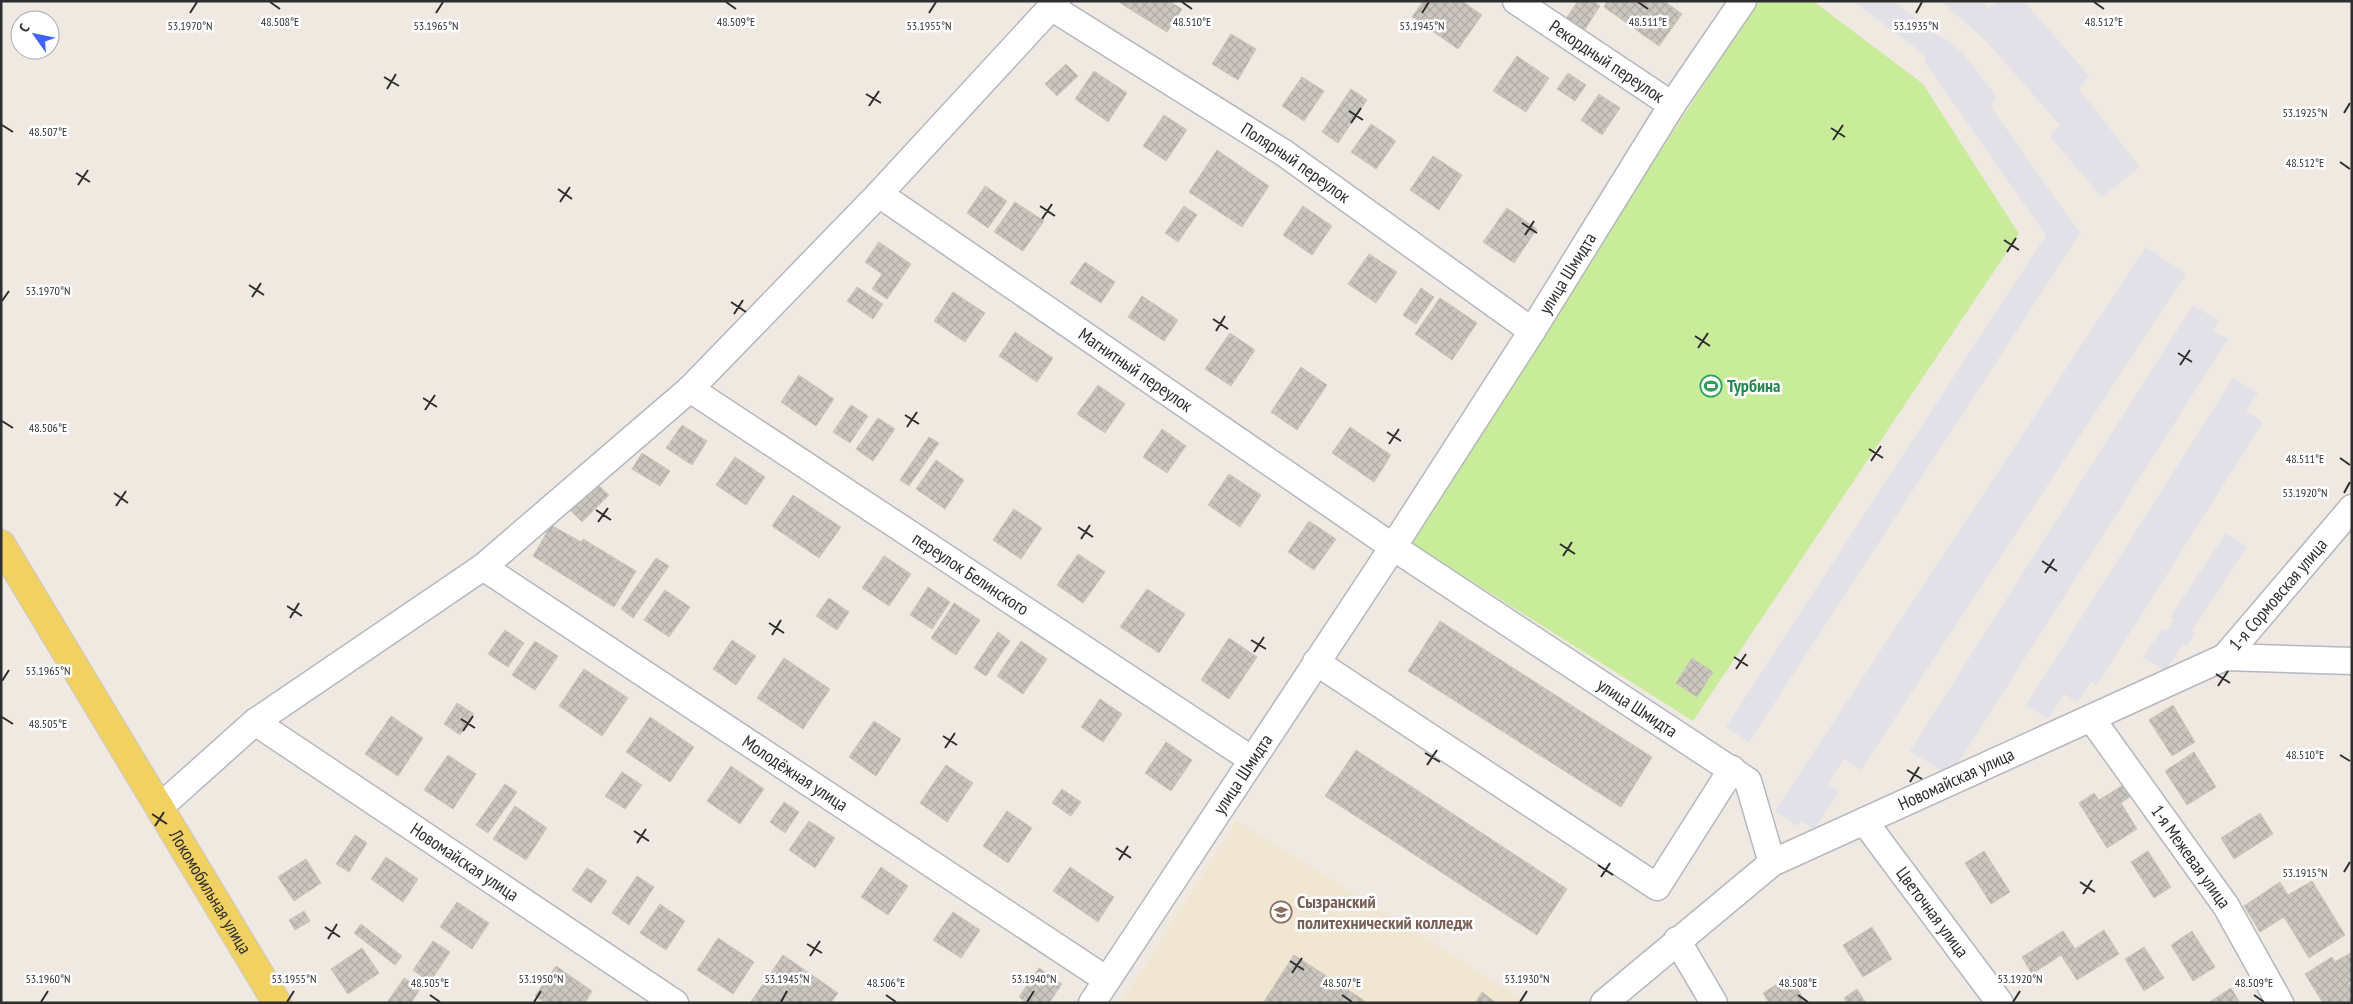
<svg xmlns="http://www.w3.org/2000/svg" width="2353" height="1004" viewBox="0 0 2353 1004" font-family="'PT Sans Narrow',sans-serif">
<style>
.industrial{fill:#e3e1e8}
.education{fill:#f0e6d1}
.pitch{fill:#c9ec9a}
.building{fill:url(#building-cross-hatch);stroke:#cbc5ba}
.lines{fill:none;stroke-linecap:round;stroke-linejoin:round}
.minor-casing{stroke:#b4b7c1;stroke-width:29}
.major-casing{stroke:#c9c9c9;stroke-width:30}
.minor{stroke:#fff;stroke-width:26}
.major{stroke:#f2d163;stroke-width:28}
.ticks{fill:none;stroke:#2e2e2e;stroke-width:2}
.labels{text-anchor:middle;stroke-width:5;stroke-linejoin:round;paint-order:stroke}
.street-label{font-size:18px;fill:#2e2e2e;stroke:#fff}
.leisure-label{font-size:18px;font-weight:bold;fill:#27864d;stroke:#fff;text-anchor:start}
.education-label{font-size:18px;font-weight:bold;fill:#785e54;stroke:#fff;text-anchor:start}
.ticks-label{font-size:12px;text-anchor:middle;fill:#2e2e2e;stroke:#fff;stroke-width:5;stroke-linejoin:round;paint-order:stroke}
</style>
<defs>
<pattern id="building-cross-hatch" width="8" height="8" patternUnits="userSpaceOnUse" patternTransform="scale(1.25)"><rect width="8" height="8" fill="#cbc7bf"/><path d="M0 0l8 8M0 8l8-8" fill="none" stroke="#afaba4"/></pattern>
</defs>
<rect width="100%" height="100%" fill="#efe9e1"/>
<path class="industrial" d="M1853,1H1892L1962,52L1996,96L1991,107L2077,229L2081,232L1749,742L1726,727L2046,235L1924,61L1926,56Z
M1941,1H1982L1988,8L1999,1H2024L2089,76L2079,89L2140,167L2102,197L2050,137L2060,125L1986,41Z
M2146,247L2186,274L1861,770L1844,759L1828,784L1839,792L1814,829L1802,821L1798,826L1775,811Z
M2193,305L2219,321L2213,330L2228,339L1950,776L1910,751Z
M2233,378L2258,393L2246,411L2263,422L2097,685L2091,682L2078,702L2064,694L2048,719L2026,705Z
M2226,533L2247,547L2192,630L2195,633L2187,646L2183,644L2165,671L2143,657L2162,629L2167,631L2174,620L2170,617Z"/>
<path class="education" d="M1237,821L1529,1003H1121Z"/>
<path class="pitch" d="M1759,1H1813L1923,84L2019,234L1693,721L1405,539Z"/>
<path class="building" d="M1121,1H1169L1182,9L1167,32L1120,3Z
M1423,1H1462L1482,15L1458,49L1412,17Z
M1578,1H1593L1600,6L1583,32L1565,20Z
M1607,1H1664L1682,14L1659,46L1604,7Z
M1231,34L1256,49L1238,80L1212,64Z
M1517,56L1549,78L1526,112L1493,91Z
M1066,64L1078,76L1057,96L1045,84Z
M1094,71L1127,93L1108,122L1075,99Z
M1568,73L1586,85L1575,101L1557,89Z
M1302,77L1324,91L1304,121L1282,106Z
M1351,89L1367,100L1338,143L1322,132Z
M1599,94L1620,108L1602,135L1581,120Z
M1164,115L1187,130L1166,161L1143,146Z
M1371,124L1396,141L1376,169L1351,152Z
M1217,150L1269,186L1242,227L1189,192Z
M1433,156L1462,175L1439,210L1410,190Z
M985,186L1007,201L988,228L967,213Z
M1015,202L1044,221L1023,251L994,232Z
M1184,206L1197,215L1178,242L1165,233Z
M1303,206L1332,226L1312,255L1283,235Z
M1507,208L1537,229L1514,263L1483,242Z
M879,242L911,264L887,299L872,289L882,274L865,262Z
M1369,254L1397,272L1376,303L1348,284Z
M1085,262L1115,282L1101,303L1070,283Z
M857,287L883,304L873,319L847,301Z
M1421,288L1434,297L1416,324L1403,315Z
M953,292L985,313L965,342L934,321Z
M1142,296L1178,320L1164,341L1128,317Z
M1440,298L1477,323L1452,360L1415,334Z
M1015,332L1053,358L1037,382L999,356Z
M1230,333L1255,350L1231,386L1205,369Z
M1301,367L1327,385L1297,430L1271,412Z
M799,375L834,399L816,426L781,402Z
M1098,385L1125,404L1105,433L1077,414Z
M851,405L868,416L850,443L833,432Z
M878,418L895,429L873,461L856,449Z
M682,425L707,441L692,465L666,448Z
M1350,427L1391,455L1374,482L1332,453Z
M1162,429L1186,446L1167,473L1143,457Z
M929,437L939,443L909,486L900,480Z
M642,453L670,471L660,486L632,469Z
M735,457L765,477L746,505L716,485Z
M936,460L964,480L945,509L916,489Z
M1229,474L1261,495L1240,527L1208,505Z
M593,480L609,495L582,522L567,507Z
M793,495L841,527L819,558L772,526Z
M1014,509L1042,528L1021,559L993,540Z
M1309,521L1336,539L1314,570L1288,552Z
M551,525L581,542L583,539L636,571L614,607L533,556Z
M1078,554L1105,572L1083,603L1057,585Z
M884,556L911,574L889,606L862,588Z
M656,558L669,566L633,618L621,609Z
M928,587L950,602L932,629L910,615Z
M1147,589L1185,614L1159,653L1120,627Z
M665,590L690,607L669,637L644,620Z
M829,598L849,612L837,630L816,616Z
M954,603L980,620L956,655L931,638Z
M1440,621L1652,757L1621,807L1408,671Z
M505,630L524,643L508,667L488,654Z
M998,632L1010,641L986,676L974,668Z
M1229,638L1257,657L1229,699L1201,680Z
M732,640L756,656L736,685L713,669Z
M535,641L558,656L535,690L512,675Z
M1021,641L1047,659L1023,694L997,676Z
M784,658L830,689L803,729L757,698Z
M1692,658L1713,672L1697,697L1676,683Z
M584,669L628,698L602,736L559,706Z
M1100,699L1122,714L1103,742L1081,727Z
M457,703L474,714L460,735L444,724Z
M2173,705L2195,742L2172,756L2149,720Z
M391,716L423,738L398,776L365,754Z
M650,717L694,747L670,782L626,752Z
M874,721L901,739L876,776L849,757Z
M1166,742L1192,760L1171,791L1145,773Z
M1356,750L1567,889L1537,935L1325,796Z
M2194,752L2216,787L2187,805L2165,771Z
M448,755L476,774L453,809L424,790Z
M946,765L973,783L947,822L920,803Z
M731,766L764,789L740,824L707,801Z
M622,772L642,785L625,809L605,796Z
M505,784L517,792L488,833L476,825Z
M2123,785L2131,796L2121,803L2137,829L2107,848L2079,803L2094,793L2099,800Z
M1062,789L1081,802L1071,816L1052,803Z
M784,802L799,812L785,833L770,822Z
M515,806L547,828L526,860L493,839Z
M1007,811L1032,828L1008,863L983,846Z
M2260,813L2273,834L2234,859L2221,838Z
M809,821L835,838L815,868L789,850Z
M355,835L367,843L349,872L336,864Z
M1984,851L2010,892L1991,904L1965,863Z
M2148,851L2171,887L2154,898L2131,862Z
M386,857L418,879L403,902L371,879Z
M306,859L321,883L294,901L278,877Z
M881,867L908,886L888,915L861,897Z
M1070,867L1114,897L1098,922L1053,891Z
M587,868L607,881L591,903L572,890Z
M637,876L654,887L629,925L612,913Z
M2312,881L2345,935L2309,958L2284,917L2260,932L2244,906L2280,882L2288,895Z
M457,902L489,923L472,949L440,927Z
M660,904L685,921L666,950L640,933Z
M304,911L310,921L295,930L289,920Z
M953,912L980,930L961,958L933,940Z
M361,924L402,956L395,965L354,933Z
M1872,927L1892,959L1863,977L1843,945Z
M2104,930L2119,954L2077,980L2061,955L2032,974L2022,957L2063,931L2075,949Z
M2192,931L2215,967L2193,981L2171,945Z
M718,938L754,962L733,994L697,970Z
M433,941L450,952L430,982L413,970Z
M2144,947L2164,978L2144,991L2125,959Z
M362,948L379,973L348,994L331,969Z
M2352,952V981L2348,983L2352,988V1003H2323L2305,974L2332,957L2335,962Z
M783,955L838,993L831,1003H750Z
M1294,955L1365,1001L1364,1003H1263Z
M556,966L592,991L585,1003H546L535,996Z
M1039,968L1062,984L1049,1003H1027L1019,997Z
M1790,976L1806,1003H1769L1763,993Z
M404,978L420,989L411,1003H390L388,1001Z
M2231,988L2240,1003H2208Z
M1857,989L1866,1003H1847L1844,998Z
M1482,992L1496,1003H1475Z"/>
<g class="lines">
<g class="minor-casing">
<g id="minor">
<path id="s1" d="M1516,1L1672,105"/>
<path id="s2" d="M1051,7L1284,153L1532,331"/>
<path id="s3" d="M879,194L1393,547L1748,781L1772,863"/>
<path id="s4" d="M690,389L1251,759"/>
<path id="s5" d="M483,567L1107,980"/>
<path id="s6" d="M2225,657L2352,508"/>
<path d="M1316,662L1657,887L1732,769"/>
<path id="s7" d="M2091,718L2226,906L2280,1003"/>
<path id="s8" d="M255,722L675,1003"/>
<path d="M160,807L255,722L483,567L690,389L879,194L1057,1"/>
<path id="s9" d="M1864,821L2000,1003"/>
<path d="M1677,940L1714,1003"/>
<path id="s10" d="M1092,1003L1393,547L1532,331L1672,105L1743,1"/>
<path id="s11" d="M1604,1003L1772,863L2225,657L2352,661"/>
</g>
</g>
<g class="major-casing">
<g id="major">
<path id="s12" d="M1,544L277,1003"/>
</g>
</g>
<use href="#minor" class="minor"/>
<use href="#major" class="major"/>
</g>
<path class="ticks" d="M270,2L280,9M726,2L736,9M1182,2L1192,9M1638,2L1648,9M2094,2L2104,9M190,13L197,2M436,13L443,2M929,13L936,2M1422,13L1429,2M1916,13L1922,2M384,77L399,86M387,89L396,74M866,94L881,103M869,106L879,91M1349,111L1363,120M2344,113L2350,103M1351,123L1361,108M2,125L13,132M1831,128L1845,137M1833,140L1843,125M2340,162L2350,169M76,173L90,182M78,185L88,170M558,189L572,199M560,202L570,187M1040,206L1055,216M1042,219L1052,204M1522,223L1537,233M1525,235L1534,221M2004,240L2019,250M2007,252L2016,238M249,285L264,295M252,297L261,283M2,301L9,291M731,302L746,312M734,314L743,300M1213,319L1228,329M1216,331L1225,316M1695,336L1710,346M1698,348L1708,333M2178,353L2192,362M2180,365L2190,350M423,398L437,407M425,410L435,395M905,415L919,424M2,421L13,428M907,427L917,412M1387,432L1401,441M1389,444L1399,429M1869,449L1883,458M2340,458L2350,465M1871,461L1881,446M114,493L128,503M2344,493L2350,482M116,506L126,491M596,510L611,520M598,522L608,508M1078,527L1093,537M1081,539L1090,525M1560,544L1575,554M1563,556L1572,542M2042,561L2057,571M2045,573L2054,559M287,606L302,616M290,618L299,603M769,623L784,633M772,635L781,620M1251,640L1266,649M1254,652L1264,637M1734,657L1748,666M1736,669L1746,654M2216,674L2230,683M2,681L9,670M2218,686L2228,671M2,717L13,724M461,719L475,728M463,731L473,716M943,736L957,745M945,748L955,733M1425,753L1440,762M2340,755L2350,761M1427,765L1437,750M1907,770L1922,779M1910,782L1919,767M152,814L167,824M155,826L164,812M634,831L649,841M637,843L646,829M1116,848L1131,858M1119,860L1128,846M1598,865L1613,875M2344,872L2350,862M1601,877L1610,863M2080,882L2095,892M2083,894L2092,880M325,927L340,937M328,939L337,924M807,944L822,953M810,956L820,941M1290,961L1304,970M1292,973L1302,958M430,995L440,1002M886,995L896,1002M1342,995L1352,1002M1798,995L1808,1002M2254,995L2264,1002M41,1002L48,991M287,1002L294,991M534,1002L541,991M781,1002L787,991M1027,1002L1034,991M1520,1002L1527,991M2013,1002L2020,991"/>
<defs>
<g id="stadium-ring" transform="scale(1.125)"><circle r="9.5" fill="#fff" stroke="#2e9e5b" stroke-width="1.5"/><path d="M0-5a6.5 5 0 1 0 0 10a6.5 5 0 1 0 0-10ZM-3.5-1.8h7v3.6h-7Z" fill="#2e9e5b"/></g>
<g id="university-ring" transform="scale(1.125)"><circle r="9.5" fill="#fff" stroke="#8d6e63" stroke-width="1.5"/><path d="M0-5L7-2L0 1L-7-2ZM-4 1L0 2.5L4 1V4Q0 6-4 4Z" fill="#8d6e63"/></g>
</defs>
<g fill-rule="evenodd">
<use href="#stadium-ring" x="1711" y="386"/>
<use href="#university-ring" x="1281" y="912"/>
</g>
<g class="labels">
<g class="street-label">
<text dy="6" stroke="none"><textPath href="#s1" startOffset="109">Рекордный переулок</textPath></text>
<text dy="6" stroke="none"><textPath href="#s2" startOffset="290">Полярный переулок</textPath></text>
<text dy="6" stroke="none"><textPath href="#s10" startOffset="871">улица Шмидта</textPath></text>
<text dy="6" stroke="none"><textPath href="#s3" startOffset="311">Магнитный переулок</textPath></text>
<text dy="6" stroke="none"><textPath href="#s4" startOffset="336">переулок Белинского</textPath></text>
<text dy="6" stroke="none"><textPath href="#s6" startOffset="82">1-я Сормовская улица</textPath></text>
<text dy="6" stroke="none"><textPath href="#s3" startOffset="916">улица Шмидта</textPath></text>
<text dy="6" stroke="none"><textPath href="#s5" startOffset="374">Молодёжная улица</textPath></text>
<text dy="6" stroke="none"><textPath href="#s10" startOffset="274">улица Шмидта</textPath></text>
<text dy="6" stroke="none"><textPath href="#s11" startOffset="421">Новомайская улица</textPath></text>
<text dy="6" stroke="none"><textPath href="#s7" startOffset="171">1-я Межевая улица</textPath></text>
<text dy="6" stroke="none"><textPath href="#s8" startOffset="252">Новомайская улица</textPath></text>
<text dy="6" stroke="none"><textPath href="#s12" startOffset="406">Локомобильная улица</textPath></text>
<text dy="6" stroke="none"><textPath href="#s9" startOffset="114">Цветочная улица</textPath></text>
</g>
<g class="leisure-label">
<text x="1727" y="392">Турбина</text>
</g>
<g class="education-label">
<text x="1297" y="908">Сызранский<tspan x="1297" dy="21">политехнический колледж</tspan></text>
</g>
</g>
<g class="ticks-label">
<text x="280" y="26">48.508°E</text>
<text x="736" y="26">48.509°E</text>
<text x="1192" y="26">48.510°E</text>
<text x="1648" y="26">48.511°E</text>
<text x="2104" y="26">48.512°E</text>
<text x="190" y="30">53.1970°N</text>
<text x="436" y="30">53.1965°N</text>
<text x="929" y="30">53.1955°N</text>
<text x="1422" y="30">53.1945°N</text>
<text x="1916" y="30">53.1935°N</text>
<text x="2305" y="117">53.1925°N</text>
<text x="48" y="136">48.507°E</text>
<text x="2305" y="167">48.512°E</text>
<text x="48" y="295">53.1970°N</text>
<text x="48" y="432">48.506°E</text>
<text x="2305" y="463">48.511°E</text>
<text x="2305" y="497">53.1920°N</text>
<text x="48" y="675">53.1965°N</text>
<text x="48" y="728">48.505°E</text>
<text x="2305" y="759">48.510°E</text>
<text x="2305" y="877">53.1915°N</text>
<text x="48" y="983">53.1960°N</text>
<text x="294" y="983">53.1955°N</text>
<text x="541" y="983">53.1950°N</text>
<text x="787" y="983">53.1945°N</text>
<text x="1034" y="983">53.1940°N</text>
<text x="1527" y="983">53.1930°N</text>
<text x="2020" y="983">53.1920°N</text>
<text x="430" y="987">48.505°E</text>
<text x="886" y="987">48.506°E</text>
<text x="1342" y="987">48.507°E</text>
<text x="1798" y="987">48.508°E</text>
<text x="2254" y="987">48.509°E</text>
</g>
<rect width="2353" height="1004" fill="none" stroke="#2e2e2e" stroke-width="5"/>
<g transform="translate(35 35) rotate(303)"><circle r="24" fill="#ffffff" stroke="#ababab"/>
<path d="M0-4L9 19L0 12L-9 19Z" fill="#4264fb"/>
<text y="-8" font-size="14" font-weight="bold" text-anchor="middle" fill="#2e2e2e">С</text>
</g>
</svg>
